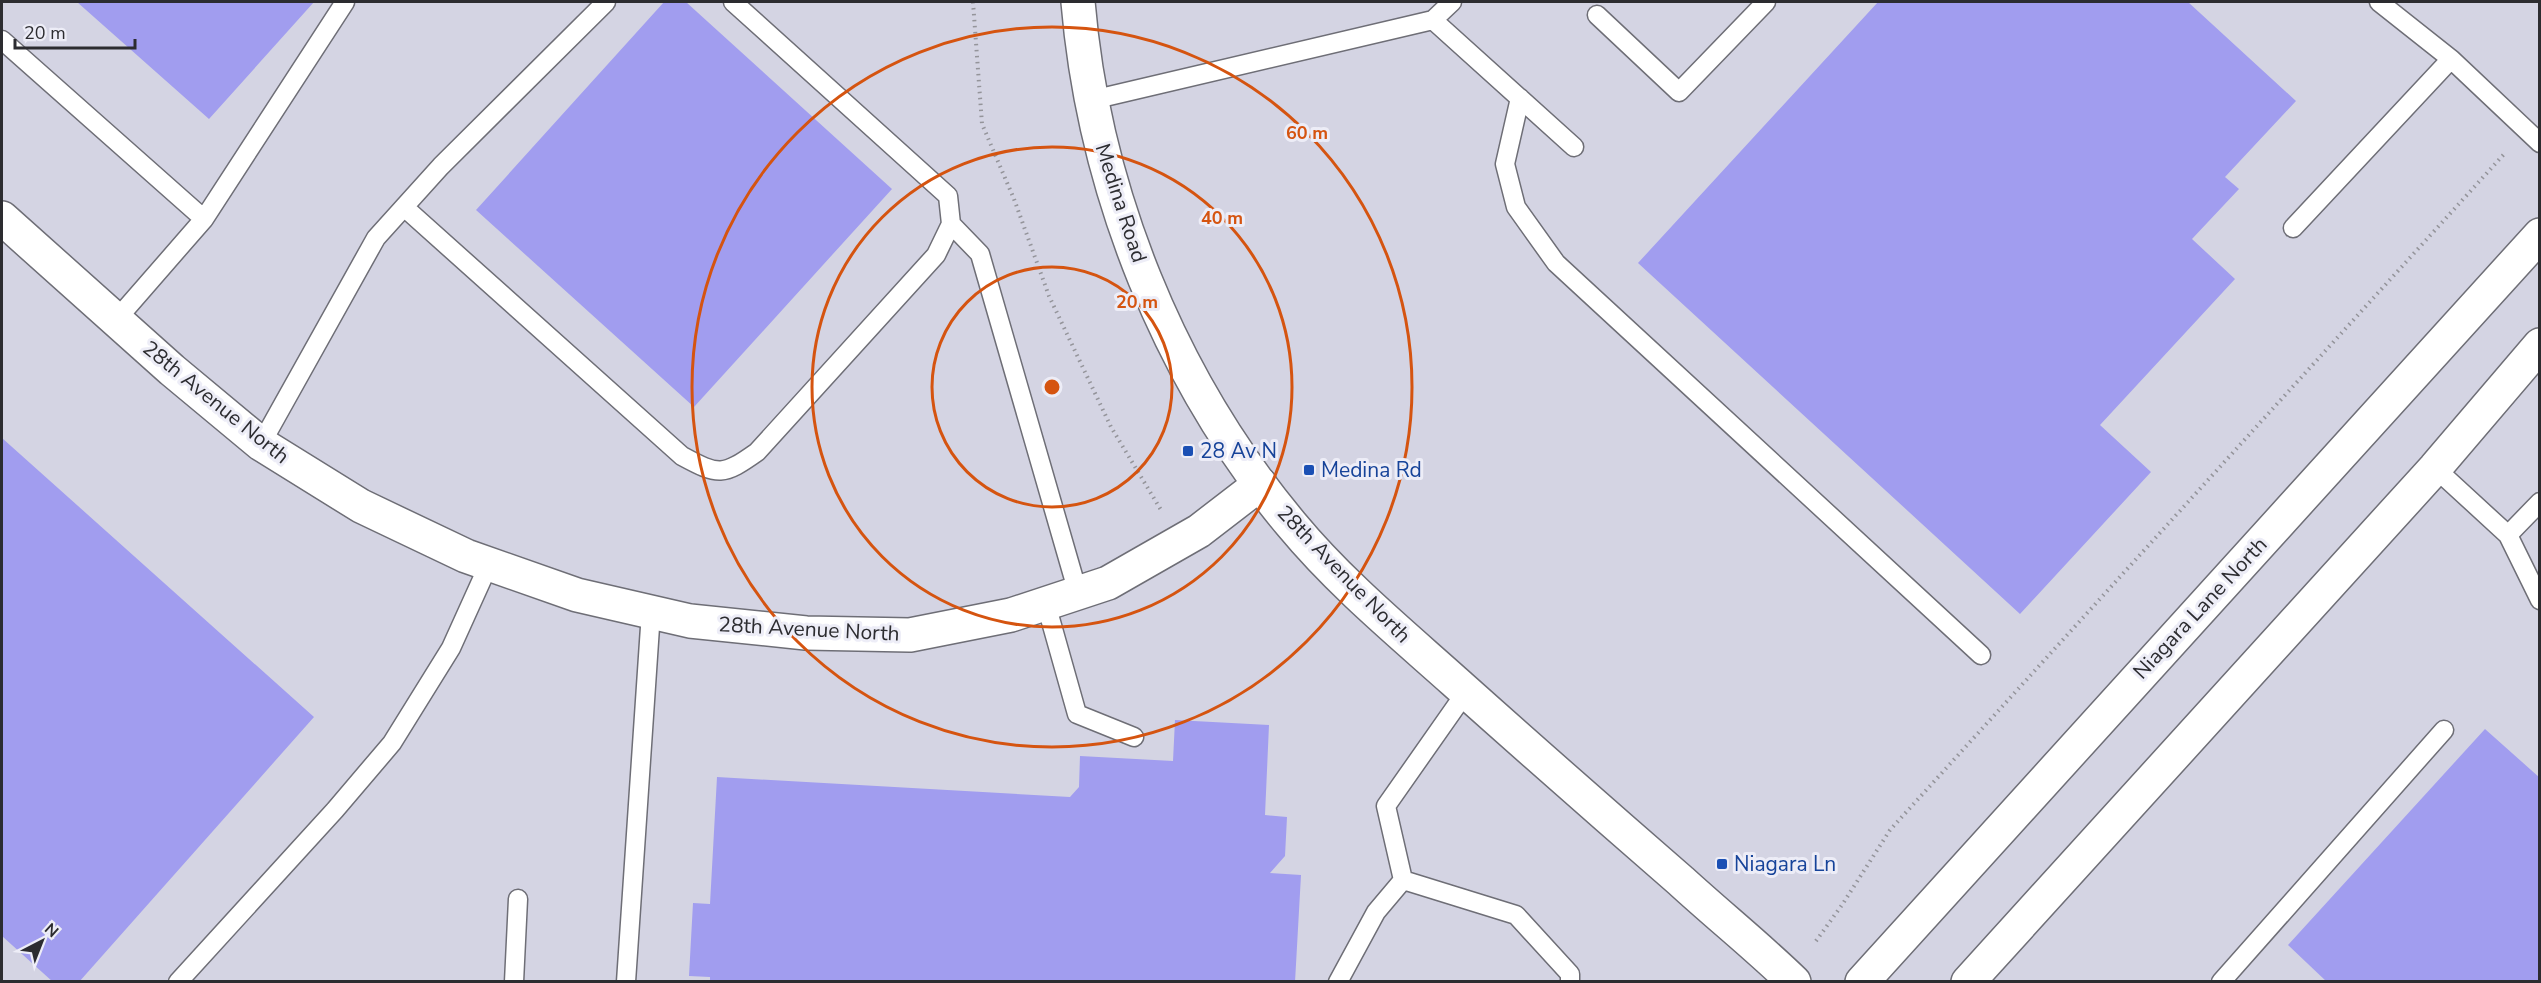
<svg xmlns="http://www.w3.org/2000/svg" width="2541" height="983" viewBox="0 0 2541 983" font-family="'Nunito Sans',sans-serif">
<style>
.built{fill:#d4d4e3}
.building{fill:#a19def}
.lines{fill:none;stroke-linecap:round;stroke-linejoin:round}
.lane-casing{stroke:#6e6e76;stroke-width:21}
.street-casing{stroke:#6e6e76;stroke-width:36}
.secondary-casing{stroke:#6e6e76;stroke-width:36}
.path{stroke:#94949a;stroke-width:4;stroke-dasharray:1.5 4.5;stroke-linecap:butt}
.lane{stroke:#fff;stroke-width:18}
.street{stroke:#fff;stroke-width:33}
.secondary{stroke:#fff;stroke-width:33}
.ring{fill:none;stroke:#d55410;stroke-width:3}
.transit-dot{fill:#1a4fb4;stroke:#ededf7;stroke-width:2}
.labels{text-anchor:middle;stroke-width:6;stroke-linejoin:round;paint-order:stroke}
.street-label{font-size:21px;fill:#2c2c30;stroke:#ededf7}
.transit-label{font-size:21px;fill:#164399;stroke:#ededf7;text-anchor:start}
.centre{fill:#d55410;stroke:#ededf7;stroke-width:3}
.ring-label{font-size:18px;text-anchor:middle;font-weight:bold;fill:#d55410;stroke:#ededf7;stroke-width:6;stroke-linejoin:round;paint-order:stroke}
</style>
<rect width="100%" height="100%" fill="#e0e0e9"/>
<path class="built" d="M2,2H2539V981H2Z"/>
<path class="building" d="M77,2H314L209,119Z
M664,2H686L892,189L694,407L476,210Z
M1878,2H2188L2296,101L2225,177L2239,189L2192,239L2235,279L2100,425L2151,472L2020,614L1638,263Z
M2,438L314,717L79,982H53L2,936Z
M1175,720L1269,725L1265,815L1287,817L1285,856L1270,873L1301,875L1295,982H710V977L689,976L693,903L710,904L717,777L1070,797L1079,787L1080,756L1173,761Z
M2485,729L2540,778V982H2327L2288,945Z"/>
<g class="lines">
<g class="lane-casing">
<path id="lane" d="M1597,15L1679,92L1766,2
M1433,20L1574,147
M2,40L204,219
M2451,59L2540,143
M1520,98L1505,164L1516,207L1556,263L1981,655
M1092,100L1433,20L1452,2
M404,207L682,456C719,476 723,476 757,452L936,255L951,224L948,196L733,2
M951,224L980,254L1078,593
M2293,228L2451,59L2379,2
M116,320L204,219L345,2
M261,444L376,238L441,166L606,2
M2435,468L2508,535L2540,600
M2508,535L2540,502
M1046,604L1077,714L1134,737
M1466,692L1386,806L1403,880L1516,915L1570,974V982
M178,982L335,810L392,743L451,648L489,564
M514,982L518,899
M626,982L651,612
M1338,982L1376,912L1403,880
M2221,982L2444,730"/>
</g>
<g class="street-casing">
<path id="street" d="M2,218L172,370L261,444L361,506L466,556L577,595L690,621L806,633L910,635L1011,615L1108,583L1199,531L1260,484"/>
</g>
<g class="secondary-casing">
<path id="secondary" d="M1078,2C1094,190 1169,378 1291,524C1339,582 1398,631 1454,681C1529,748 1605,815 1681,881C1718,915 1758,947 1794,982
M1862,982L2540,235
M1968,982L2435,468L2540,345"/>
</g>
<path class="path" d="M973,2L982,124L1014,199L1049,296L1111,427L1161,510
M1816,941L1842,905L1890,830L2506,152"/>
<use href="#lane" class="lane"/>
<use href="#street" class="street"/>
<use href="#secondary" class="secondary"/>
</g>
<g class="ring">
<circle cx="1052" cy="387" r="120"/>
<circle cx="1052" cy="387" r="240"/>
<circle cx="1052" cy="387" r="360"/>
</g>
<g class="transit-dot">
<rect x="1182" y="445" width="12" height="12" rx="3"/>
<rect x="1303" y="464" width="12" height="12" rx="3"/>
<rect x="1716" y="858" width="12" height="12" rx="3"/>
</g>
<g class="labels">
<g class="street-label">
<text transform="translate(1121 203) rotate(72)" y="7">Medina Road</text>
<text transform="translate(216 402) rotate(39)" y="7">28th Avenue North</text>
<text transform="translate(1344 574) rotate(46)" y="7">28th Avenue North</text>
<text transform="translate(2200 608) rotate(-47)" y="7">Niagara Lane North</text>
<text transform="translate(809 629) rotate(3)" y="7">28th Avenue North</text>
</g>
<g class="transit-label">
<text x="1200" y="458">28 Av N</text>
<text x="1321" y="477">Medina Rd</text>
<text x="1734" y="871">Niagara Ln</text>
</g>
</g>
<circle cx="1052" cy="387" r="9" class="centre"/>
<g class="ring-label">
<text x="1307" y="139">60 m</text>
<text x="1222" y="224">40 m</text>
<text x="1137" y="308">20 m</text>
</g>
<rect width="2541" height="983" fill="none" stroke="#2c2c30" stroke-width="6"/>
<g transform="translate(42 941) rotate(42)" stroke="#ededf7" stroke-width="4.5" paint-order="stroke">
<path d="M0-4.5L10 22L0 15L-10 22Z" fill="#2c2c30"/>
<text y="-9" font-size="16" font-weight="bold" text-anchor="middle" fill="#2c2c30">N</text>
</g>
<path d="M15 39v9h120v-9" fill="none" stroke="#2c2c30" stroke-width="3"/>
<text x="24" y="39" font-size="18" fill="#2c2c30" stroke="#ededf7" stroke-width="4.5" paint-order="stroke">20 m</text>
</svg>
